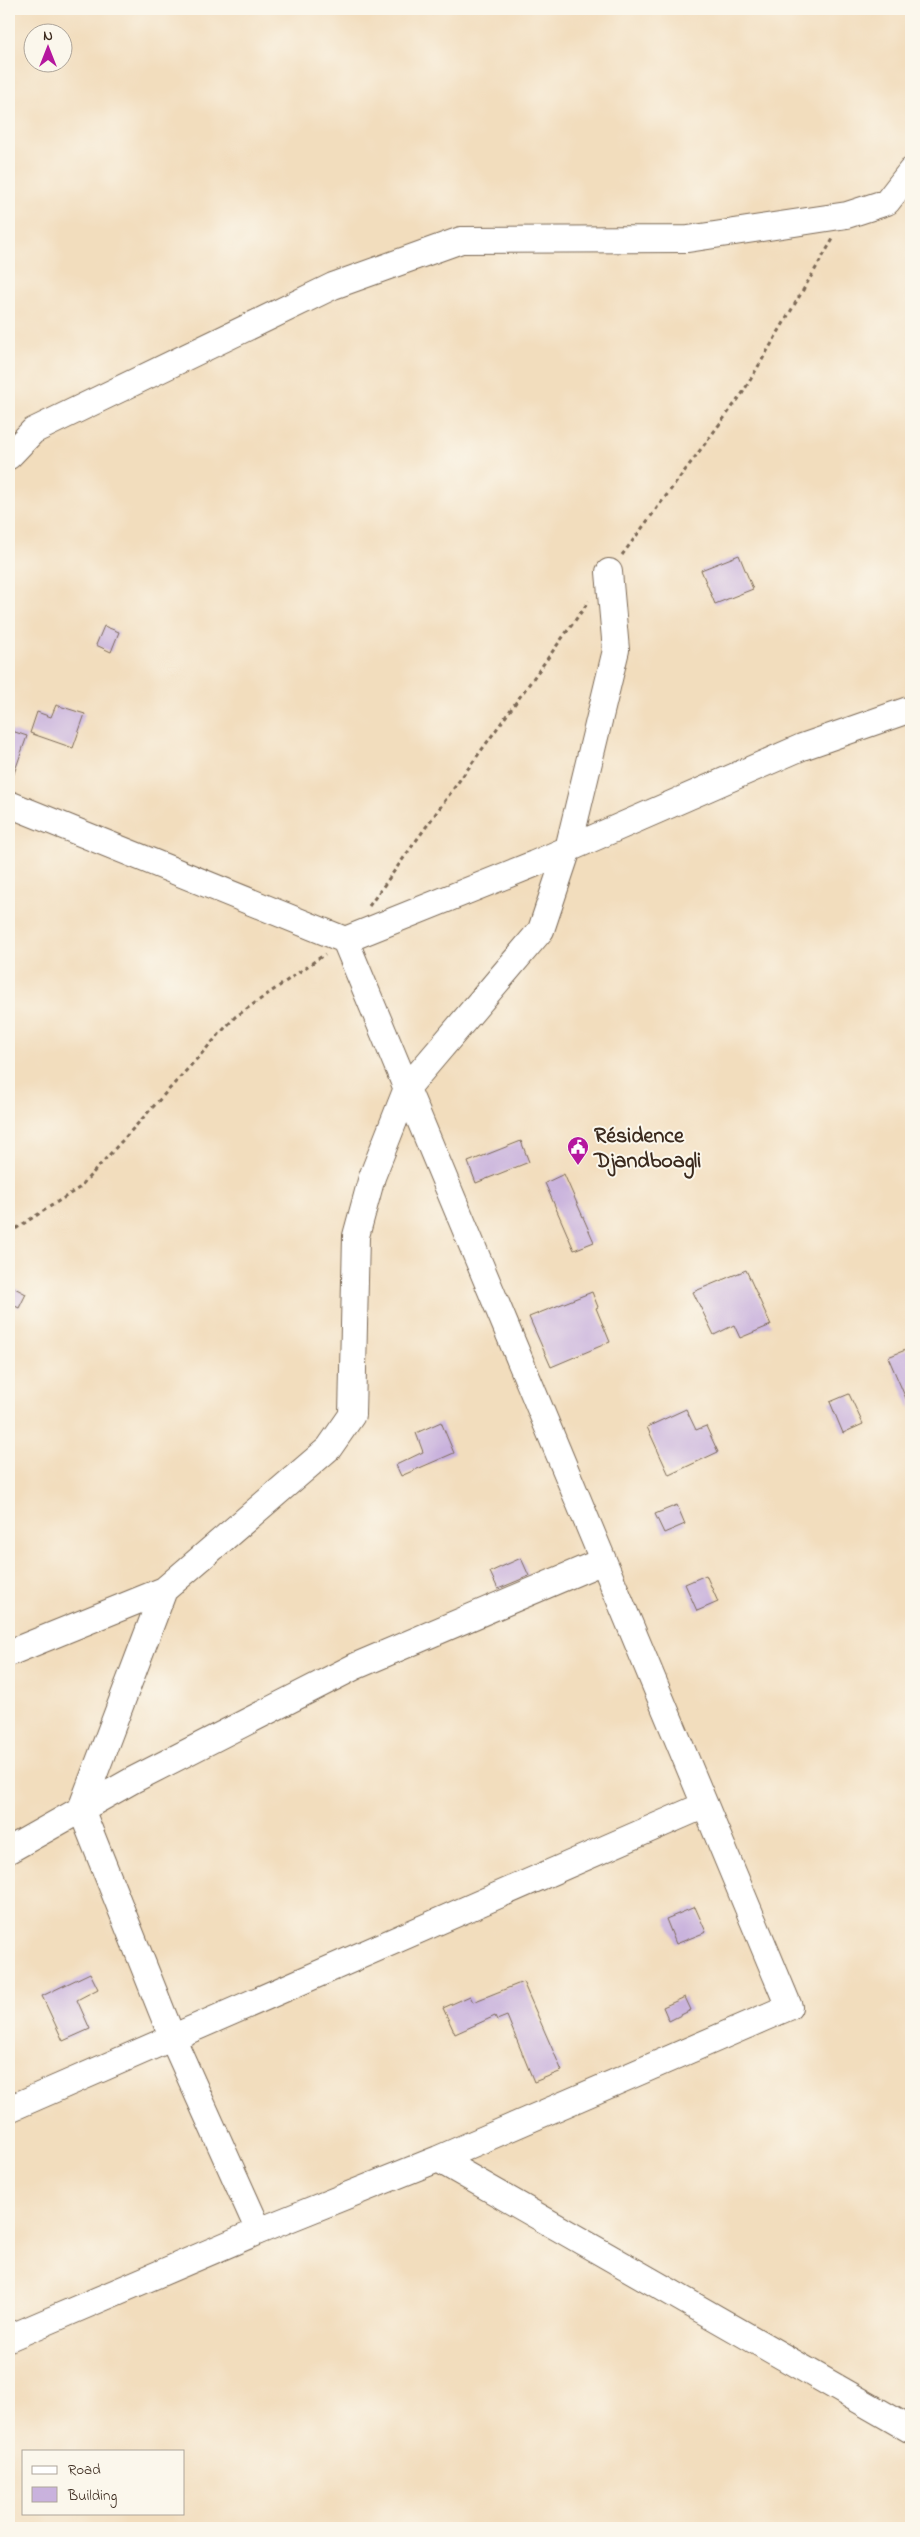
<svg xmlns="http://www.w3.org/2000/svg" width="920" height="2537" viewBox="0 0 920 2537" font-family="'Indie Flower',sans-serif">
<style>
.building{fill:#c9b2dd}
.lines{fill:none;stroke-linecap:round;stroke-linejoin:round}
.minor-casing{stroke:#7b6956;stroke-width:28}
.path{stroke:#7b6956;stroke-width:3;stroke-dasharray:4 4;stroke-linecap:butt}
.minor{stroke:#fff;stroke-width:26}
.labels{text-anchor:middle;stroke-width:4;stroke-linejoin:round;paint-order:stroke}
.poi-label{font-size:22px;font-weight:bold;fill:#3b2a1e;stroke:#fbf7ec;text-anchor:start}
</style>
<rect width="100%" height="100%" fill="#fbf7ec"/>
<filter id="ink" filterUnits="userSpaceOnUse"><feTurbulence type="fractalNoise" baseFrequency=".02" numOctaves="2"/><feDisplacementMap in="SourceGraphic" scale="10" xChannelSelector="R" yChannelSelector="G"/><feConvolveMatrix kernelMatrix="1 2 1 2 8 2 1 2 1" color-interpolation-filters="sRGB"/></filter>
<filter id="wash" filterUnits="userSpaceOnUse"><feTurbulence type="fractalNoise" baseFrequency=".0096" numOctaves="4" result="noise"/><feDisplacementMap in="SourceGraphic" scale="20" xChannelSelector="R" yChannelSelector="G"/><feGaussianBlur stdDeviation="1.12" result="paint"/><feColorMatrix in="noise" values="0 0 0 0 0 0 0 0 0 0 0 0 0 0 0 0 0 1.4 0 .05"/><feComposite in="paint" operator="in"/></filter>
<g filter="url(#wash)">
<rect width="100%" height="100%" fill="#f2ddbd"/>
<g id="blocks">
<path class="building" d="M739,555L753,589L715,604L701,570Z
M104,626L119,632L111,652L96,645Z
M56,705L85,714L73,748L30,733L37,712L51,717Z
M9,730L27,736L11,782H9Z
M521,1141L529,1162L476,1183L468,1162Z
M564,1174L594,1242L574,1250L545,1183Z
M746,1270L771,1325L740,1338L734,1325L714,1335L693,1292Z
M9,1285L26,1294L19,1308L9,1303Z
M592,1292L598,1307L596,1308L610,1342L551,1367L529,1317Z
M908,1349L911,1357V1410L888,1357Z
M849,1394L863,1424L843,1433L830,1402Z
M686,1409L696,1430L706,1426L718,1452L669,1475L647,1427Z
M441,1422L454,1453L401,1476L396,1465L423,1452L416,1433Z
M677,1505L685,1524L664,1533L655,1514Z
M521,1558L529,1576L498,1589L490,1572Z
M706,1575L718,1602L697,1611L685,1584Z
M695,1907L706,1932L676,1944L666,1919Z
M90,1973L98,1989L77,2000L90,2029L63,2041L42,1996Z
M523,1982L562,2071L534,2082L507,2016L497,2020L495,2016L455,2034L443,2008L470,1996L473,2002Z
M685,1997L691,2010L669,2021L663,2007Z"/>
</g>
</g>
<g filter="url(#ink)">
<use href="#blocks" fill-opacity="0" stroke="#7b6956" stroke-width="1"/>
<g class="lines">
<g class="minor-casing">
<path id="minor" d="M9,456L33,431L333,286L461,240L688,239L847,215L887,202L911,171
M9,804L345,940L534,864L802,747L911,709
M9,1653L164,1590
M9,1850L133,1780L356,1666L603,1561
M9,2109L705,1805
M438,2159L911,2430
M259,2231L172,2037L81,1809L164,1590L329,1448L352,1415L356,1236L372,1177L407,1088L541,930L568,849L616,650L609,572
M9,2338L259,2231L438,2159L789,2007L345,940"/>
</g>
<path class="path" d="M622,555L742,394L833,239
M369,906L589,601
M9,1233L79,1188L235,1017L325,954"/>
<use href="#minor" class="minor"/>
</g>
</g>
<defs>
<g id="civic-pin" transform="scale(1.125)"><path d="M0 17L-7.5 6A9.5 9.5 0 1 1 7.5 6Z" fill="#b5179e" stroke="#fbf7ec"/><path d="M-.6-6.5H3V-4.5H.6V-3L4-1V1h2V6H-6V1h2V-1L-.6-3ZM-1.2 2.5V6h2.4V2.5Z" fill="#fff"/></g>
</defs>
<g fill-rule="evenodd">
<use href="#civic-pin" x="578" y="1147"/>
</g>
<g class="labels">
<g class="poi-label">
<text x="594" y="1142">Résidence<tspan x="594" dy="25">Djandboagli</tspan></text>
</g>
</g>
<rect width="920" height="2537" fill="none" stroke="#fbf7ec" stroke-width="30"/>
<rect x="22" y="2450" width="162" height="65" fill="#fbf7ec" stroke="#aea59a"/>
<rect x="32" y="2466" width="25" height="8" fill="#ffffff" stroke="#aea59a"/>
<text x="68" y="2474" font-size="15" fill="#3b2a1e">Road</text>
<rect x="32" y="2487" width="25" height="15" fill="#c9b2dd" stroke="#aea59a"/>
<text x="68" y="2500" font-size="15" fill="#3b2a1e">Building</text>
<g transform="translate(48 48)"><circle r="24" fill="#fbf7ec" stroke="#aea59a"/>
<path d="M0-4L9 19L0 12L-9 19Z" fill="#b5179e"/>
<text y="-8" font-size="14" font-weight="bold" text-anchor="middle" fill="#3b2a1e">N</text>
</g>
</svg>
